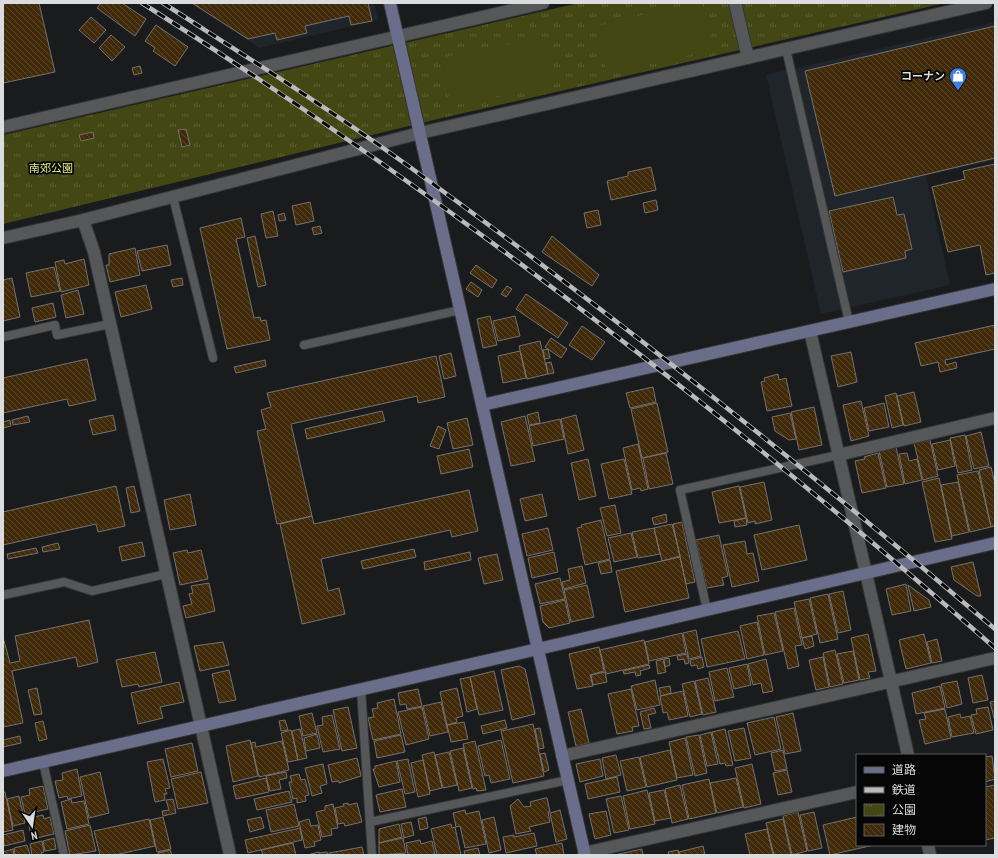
<svg xmlns="http://www.w3.org/2000/svg" width="998" height="858" viewBox="0 0 998 858" font-family="'PT Sans Narrow','Noto Sans JP',sans-serif">
<style>
.built{fill:#20252b}
.park{fill:url(#park-tufts)}
.garden{fill:#434714}
.building{fill:url(#building-back-hatch);stroke:#747270}
.lines{fill:none;stroke-linecap:round;stroke-linejoin:round}
.lane-casing{stroke:#343537;stroke-width:10}
.street-casing{stroke:#343537;stroke-width:14}
.secondary-casing{stroke:#343537;stroke-width:14}
.lane{stroke:#565759;stroke-width:8}
.street{stroke:#565759;stroke-width:12}
.secondary{stroke:#6a6e8a;stroke-width:12}
.rail-casing{stroke:#b9babb;stroke-width:4.5}
.rail{stroke:#060607;stroke-width:3;stroke-dasharray:9;stroke-linecap:butt}
.labels{text-anchor:middle;stroke-width:3.5;stroke-linejoin:round;paint-order:stroke}
.poi-label{font-size:11px;font-weight:bold;fill:#dbdcdd;stroke:#060607;text-anchor:end}
.park-label{font-size:11px;fill:#e3ec89;stroke:#060607}
</style>
<defs>
<pattern id="park-tufts" width="24" height="20" patternUnits="userSpaceOnUse"><rect width="24" height="20" fill="#434714"/><path d="M3 7l-1-3M5 7V3M7 7l1-3M15 17l-1-3M17 17v-4M19 17l1-3" fill="none" stroke="#5e6136"/></pattern>
<pattern id="building-back-hatch" width="6" height="6" patternUnits="userSpaceOnUse"><rect width="6" height="6" fill="#402a09"/><path d="M-1 5l2 2M0 0l6 6M5-1l2 2" fill="none" stroke="#5b482c"/></pattern>
</defs>
<rect width="100%" height="100%" fill="#1a1b1d"/>
<path class="built" d="M190,3H374L378,20L259,48Z
M995,22V160L926,176L950,285L821,314L766,75Z"/>
<path class="park" d="M579,3H945L442,118L3,224V135Z"/>
<path class="garden" d="M692,3H702L714,49L607,74L598,26Z
M547,37L557,84L451,106L441,58Z"/>
<path class="building" d="M3,3H39L55,72L3,83Z
M101,3H122L146,19L135,36L97,8Z
M192,3H368L372,21L351,25L349,16L305,26L307,33L277,40L275,33L248,39Z
M91,17L106,30L94,43L79,30Z
M156,25L188,47L175,66L153,51L155,48L145,41Z
M995,26V158L835,196L805,71Z
M111,35L125,47L112,61L99,48Z
M140,66L142,73L134,75L132,68Z
M186,129L190,145L182,147L178,130Z
M93,132L94,138L81,141L79,135Z
M995,164V273L986,275L980,245L948,252L932,187L965,179L963,171Z
M651,167L656,190L611,200L607,181L628,176V172Z
M893,197L897,215L904,214L912,249L905,251L906,258L843,272L829,211Z
M656,200L658,210L645,213L643,203Z
M310,202L314,221L296,225L292,206Z
M598,210L601,225L587,228L584,213Z
M273,211L278,236L266,238L261,214Z
M284,213L286,220L279,221L278,215Z
M241,218L245,237L236,239L254,318L260,317L261,321L266,320L270,340L227,349L200,228Z
M320,226L322,233L314,235L312,228Z
M255,236L266,285L258,287L247,238Z
M552,236L599,275L592,286L542,252Z
M167,245L171,265L142,271L137,251Z
M135,248L140,275L110,282L106,265H109V254Z
M84,259L89,285L61,292L55,262L64,260L65,264Z
M476,265L497,280L492,288L470,273Z
M54,267L60,291L31,297L26,273Z
M12,278L20,317L3,321V280Z
M182,278L183,285L173,287L171,280Z
M471,282L482,290L478,297L466,289Z
M146,285L152,309L121,317L115,292Z
M507,286L512,289L506,297L501,294Z
M78,290L84,314L66,318L61,295Z
M526,294L568,323L558,338L516,309Z
M53,303L56,317L35,322L32,308Z
M490,316L497,345L483,348L477,319Z
M515,316L520,336L498,341L493,321Z
M995,325V349L945,360L946,365L956,362L957,368L940,372L938,362L921,366L915,343Z
M582,326L605,342L592,360L569,345Z
M551,338L567,349L561,358L545,347Z
M540,341L548,374L527,379L519,346Z
M548,349L550,358L545,359L543,350Z
M520,351L526,378L503,383L498,356Z
M851,352L857,382L838,387L831,356Z
M451,353L456,376L444,379L439,356Z
M436,356L445,397L418,403L417,396L291,424L312,516L277,524L257,431L266,429L261,410L271,407L267,393Z
M87,359L96,400L69,406L67,399L3,413V378Z
M265,360L266,366L236,373L234,367Z
M551,362L554,373L548,374L546,363Z
M778,374L779,380L786,378L792,406L767,411L761,382L765,381L764,378Z
M653,387L656,402L630,408L626,393Z
M914,392L921,422L904,426L897,396Z
M896,393L903,425L892,428L885,396Z
M861,401L869,436L851,441L843,405Z
M657,403L668,452L642,458L631,409Z
M884,403L889,427L869,431L864,408Z
M814,407L822,445L799,450L791,412Z
M382,411L385,421L307,439L305,429Z
M538,412L540,423L529,425L527,415Z
M790,413L796,439L789,440L775,431L772,417Z
M113,415L116,430L93,435L89,420Z
M576,415L584,450L568,454L561,419Z
M28,416L30,422L13,425L12,420Z
M525,416L535,461L511,466L501,422Z
M467,418L473,445L453,449L447,423Z
M560,419L564,439L533,446L529,426Z
M10,420L11,426L3,428V422Z
M438,426L446,430L439,449L430,446Z
M981,432L989,466L974,469L966,436Z
M965,435L972,470L958,473L950,438Z
M930,440L938,476L923,480L914,443Z
M950,440L955,466L938,470L932,444Z
M638,444L648,489L641,491L640,488L632,490L623,448Z
M896,447L904,484L887,487L879,451Z
M469,449L473,467L441,474L437,456Z
M666,453L673,484L649,489L643,458Z
M878,453L886,488L862,493L855,461L865,459L864,457Z
M907,453L909,461L917,459L922,480L905,484L899,454Z
M588,459L596,496L579,500L571,463Z
M624,459L632,494L609,499L601,464Z
M991,467L995,484V526L991,527L979,470Z
M978,471L991,527L970,532L957,475Z
M939,478L952,539L935,542L922,482Z
M764,482L772,520L755,524V521L748,523L740,487Z
M958,482L969,532L952,536L941,485Z
M116,486L125,526L98,532L96,524L3,545V512Z
M134,486L140,511L131,513L126,488Z
M739,486L746,518L719,523L712,492Z
M469,490L478,531L452,537L450,530L321,559L328,591L339,588L345,614L302,624L280,524L312,516L314,524Z
M190,494L196,525L170,530L164,500Z
M542,494L547,516L525,521L520,499Z
M615,505L621,533L607,536L600,508Z
M666,514L667,522L654,525L652,518Z
M746,518L747,525L735,527L734,521Z
M601,520L610,559L585,565L577,528L582,527L581,525Z
M682,522L695,582L686,584L673,524Z
M672,524L680,556L662,561L654,528Z
M799,525L807,560L762,570L754,535Z
M548,528L553,550L527,556L522,534Z
M654,528L660,554L638,558L632,532Z
M631,533L637,557L614,562L608,538Z
M719,535L728,576L722,578L724,585L707,588L696,540Z
M745,541L747,554L753,553L759,581L732,587L723,545Z
M142,542L145,556L122,561L119,547Z
M58,543L60,549L43,552L42,547Z
M36,548L38,553L8,559L7,554Z
M414,549L416,557L363,569L361,561Z
M187,550L188,553L201,550L208,579L180,585L173,553Z
M470,552L471,560L425,570L424,562Z
M554,552L558,572L532,578L528,558Z
M497,554L503,580L484,584L478,558Z
M680,557L689,598L625,612L616,571Z
M610,560L612,572L601,574L598,563Z
M973,562L981,596H977L954,580L951,567Z
M582,566L586,583L564,589L562,582L570,580L568,569Z
M560,578L565,599L540,604L535,584Z
M209,583L215,611L186,618L183,606L192,604L189,594L193,593L191,586Z
M906,584L911,611L892,615L886,589Z
M587,585L594,617L571,622L564,590Z
M908,585L929,600L931,607L914,611Z
M843,591L851,630L838,633L829,594Z
M828,594L838,639L820,643L810,598Z
M809,599L817,634L802,638L794,602Z
M565,600L570,623L549,628L543,622L540,606Z
M794,608L802,645L795,646L799,666L788,669L775,612Z
M774,613L783,651L765,655L757,616Z
M89,620L98,662L78,667L76,657L12,671L23,723L3,727V637L10,663L20,661L15,636Z
M757,622L764,655L747,659L740,626Z
M696,630L701,656L689,659L683,633Z
M738,631L745,659L707,667L701,639Z
M682,633L686,653L649,661L645,642Z
M868,634L876,671L868,672L870,678L860,680L851,638Z
M924,634L931,663L906,669L899,640Z
M812,636L814,646L805,649L802,638Z
M937,639L942,661L932,663L927,642Z
M644,640L649,664L606,674L600,650Z
M223,642L229,665L200,671L194,646Z
M599,647L604,671L590,675L593,686L577,689L569,654Z
M835,650L843,684L830,687L823,653Z
M853,651L859,680L844,683L837,654Z
M155,652L162,682L139,687L138,684L122,687L116,660Z
M687,654L689,663L685,664L684,659L678,660L677,656Z
M702,657L704,667L698,669L697,665L691,666L690,660Z
M823,657L829,687L816,690L809,660Z
M669,658L670,665L665,667L664,659Z
M663,659L666,672L658,674L656,661Z
M766,659L773,691L763,693L761,683L753,685L748,664Z
M747,664L751,685L734,689L729,668Z
M649,665L650,668L640,671L641,675L636,676L635,672L624,674L623,671Z
M519,666L525,669L535,714L512,720L501,670Z
M727,668L734,697L715,701L709,672Z
M229,670L236,700L219,703L212,674Z
M494,671L503,710L479,715L470,677Z
M605,672L607,682L593,685L591,675Z
M982,675L988,700L973,703L968,678Z
M470,677L477,709L467,712L460,679Z
M708,678L716,712L703,715L695,681Z
M655,680L660,705L637,710L631,686Z
M694,681L702,714L690,717L682,684Z
M957,681L962,704L947,708L941,684Z
M179,682L184,702L160,707L163,718L138,724L131,693Z
M670,686L671,693L661,696L659,688Z
M940,686L945,708L916,714L912,693Z
M37,688L42,714L34,715L28,690Z
M457,688L463,716L456,718L457,722L447,725L440,692Z
M418,689L422,706L407,709L406,704L400,705L398,693Z
M631,689L639,726L632,727L633,731L617,734L608,694Z
M683,691L688,716L669,720L667,712L663,713L660,696Z
M394,699L401,734L373,740L368,718L374,717L372,709L378,708L377,703Z
M995,701V718H994L990,702Z
M441,702L448,732L430,736L423,706Z
M348,707L357,748L342,751L333,710Z
M422,707L429,739L406,745L398,712Z
M988,707L993,730L976,734L971,715L977,714L976,709Z
M654,708L656,713L648,715L651,728L644,729L640,712Z
M581,709L589,743L576,746L568,712Z
M945,709L951,738L925,744L919,720L926,719L924,713Z
M312,713L317,733L303,736L299,716Z
M793,713L801,751L785,754L776,717Z
M960,714L961,718L970,716L974,733L952,737L948,717Z
M332,715L340,749L323,752L317,726L323,725L322,717Z
M774,717L781,749L755,755L747,723Z
M285,720L288,730L281,731L279,721Z
M505,720L507,728L483,734L481,726Z
M43,721L47,739L39,741L35,723Z
M464,722L468,739L451,742L447,725Z
M533,724L544,776L513,783L501,731Z
M540,728L544,748L539,749L535,729Z
M744,728L751,758L735,761L728,731Z
M300,729L307,758L298,760L292,731Z
M725,729L733,765L726,766L725,763L720,764L712,732Z
M291,730L298,760L288,762L281,733Z
M711,732L718,764L707,766L700,735Z
M317,734L320,748L306,751L304,738Z
M401,735L405,752L377,758L374,741Z
M699,735L707,773L695,776L686,737Z
M20,736L21,743L3,747V740Z
M685,738L693,775L677,778L669,742Z
M250,740L258,776L233,782L226,746Z
M501,740L510,779L491,783L489,775L485,776L478,746Z
M282,741L289,770L259,777L251,743L255,742L256,747Z
M475,741L486,790L477,791L476,788L473,789L463,744Z
M192,743L198,771L171,777L165,749Z
M463,748L472,788L459,791L450,751Z
M670,750L677,780L647,787L640,757Z
M783,750L787,769L775,771L771,753Z
M434,752L442,788L430,791L422,755Z
M449,752L457,785L443,788L435,755Z
M545,753L549,770L544,772L540,754Z
M616,755L621,775L606,779L602,758Z
M992,756L995,779L985,782V757Z
M639,757L646,787L627,791L620,761Z
M357,758L361,776L339,783V781L332,782L328,765Z
M163,759L170,788L165,789L167,794H164L165,800L155,802L147,762Z
M408,759L415,792L405,794L397,761Z
M600,759L603,776L580,782L576,764Z
M423,760L430,794L418,797L411,763Z
M396,761L400,782L379,787L373,769H375V766Z
M323,764L327,784L320,786L322,793L312,796L305,768Z
M752,764L761,804L744,808L735,768Z
M77,769L82,796L68,799L67,796L59,798L55,781L63,780L62,773Z
M787,770L792,792L778,795L773,773Z
M100,772L109,813L89,818L80,777Z
M201,772L208,803L178,809L171,779Z
M286,772L287,778L279,780L281,789L270,791L266,776Z
M299,774L301,780L305,779L309,795L305,796L306,801L297,803V798L293,799L289,782H292L290,776Z
M617,777L620,792L588,799L585,784Z
M266,778L269,792L236,799L233,786Z
M736,778L743,807L717,813L710,783Z
M709,779L716,813L689,819L682,785Z
M680,785L688,819L672,823L665,789Z
M995,785V838L985,840V787Z
M43,786L48,809L25,814L21,797L30,795L29,789Z
M402,789L406,807L380,812L376,795Z
M647,790L655,824L630,829L623,796Z
M664,790L671,818L655,821L649,793Z
M289,791L292,802L257,810L254,799Z
M3,792H5L13,830L3,832Z
M19,796L25,823L13,826L7,799Z
M621,796L629,830L614,833L606,799Z
M545,798H547L550,812H548L550,822L529,827L531,831L516,834L510,806L518,799L524,807L531,806L530,802Z
M71,799L72,803L84,801L89,824L67,829L61,802Z
M173,799L176,813L163,816L162,811L169,810L166,800Z
M348,803V805L357,803L362,822L345,826L344,823L338,824L335,808L344,806L343,804Z
M294,804L299,826L271,832L266,810Z
M333,804L338,828L331,829L332,835L322,837L316,812L325,810V806Z
M465,810L466,814L479,811L486,844L465,848L460,826L456,827L453,813Z
M560,810L567,839L556,842L550,813Z
M606,811L611,835L595,839L589,814Z
M798,812L807,851L792,855L783,816Z
M814,812L822,848L808,851L800,815Z
M43,815L44,819L50,817L54,834L32,839L28,822L35,821L34,817Z
M163,817L171,849L157,852L150,820Z
M261,817L264,828L250,832L247,820Z
M426,817L428,828L420,830L418,819Z
M494,817L501,850L489,853L482,820Z
M857,817V845H874L830,855L823,825Z
M149,819L155,846L115,855H100L94,831Z
M309,819L311,826L318,825L321,840L314,842L315,846L305,848L299,822Z
M783,819L791,855H774L766,823Z
M411,822L414,835L404,838L401,824Z
M399,824L402,837L379,843V829Z
M451,824L452,828L455,827L461,855H437L431,829Z
M90,825L96,851L70,855L65,831Z
M300,828L302,840L248,853L245,840Z
M767,829L773,855H750L745,834Z
M23,830L25,841L4,846L3,835Z
M534,833L537,846L506,853L503,837L514,835V837Z
M54,838L56,849L45,851L43,841Z
M403,838L406,853L379,855V843Z
M420,840L421,844L432,841L435,855H408L406,843Z
M42,841L44,852L41,853L42,855H32L30,844Z
M293,843L296,855H263L261,850Z
M562,843L564,855H537L535,849Z
M27,845L30,855H15L14,848Z
M703,846L705,855H680L679,852Z
M362,847L364,855H329V853Z
M478,848L480,855H465L464,851Z
M13,849L14,855H3V852Z
M642,849L643,855H614Z
M170,850L172,855H158V853Z
M678,850L679,855H669L668,852Z
M319,852V853L327,852L328,855H307Z"/>
<g class="lines">
<g class="lane-casing">
<path id="lane" d="M786,49L849,322
M173,197L213,358
M3,337L55,325L57,335L110,324
M304,345L460,310
M3,595L64,582L92,591L166,574
M707,610L680,490L838,455
M361,689L372,855
M43,762L64,855
M370,822L568,780"/>
</g>
<g class="street-casing">
<path id="street" d="M735,3L748,58
M3,127L543,3
M83,220L94,252L230,855
M3,238L83,220L420,133L986,3
M810,331L908,755
M838,455L995,418
M562,756L995,658
M928,845L930,855
M584,853L857,792"/>
</g>
<g class="secondary-casing">
<path id="secondary" d="M390,3L585,855
M482,405L995,289
M3,771L538,649L995,543"/>
</g>
<use href="#lane" class="lane"/>
<use href="#street" class="street"/>
<use href="#secondary" class="secondary"/>
<g class="rail-casing">
<path id="rail" d="M142,3C443,194 727,413 995,648
M163,3C245,56 328,108 407,165C610,312 805,467 995,629"/>
</g>
<use href="#rail" class="rail"/>
</g>
<defs>
<g id="shop-pin" transform="scale(0.9)"><path d="M0 17L-7.5 6A9.5 9.5 0 1 1 7.5 6Z" fill="#3f7fe0" stroke="#060607"/><path d="M-5-2.5h2.3a2.7 3.5 0 0 1 5.4 0H5L5.5 6h-11ZM-1.5-2.5h3a1.5 2.3 0 0 0-3 0Z" fill="#fff"/></g>
</defs>
<g fill-rule="evenodd">
<use href="#shop-pin" x="958" y="76"/>
</g>
<g class="labels">
<g class="poi-label">
<text x="945" y="80">コーナン</text>
</g>
<g class="park-label">
<text x="51" y="172">南郊公園</text>
</g>
</g>
<rect width="998" height="858" fill="none" stroke="#dbdcdd" stroke-width="8"/>
<rect x="856" y="754" width="130" height="92" fill="#060607" stroke="#5b5c5d"/>
<rect x="864" y="767" width="20" height="6" fill="#6a6e8a" stroke="#5b5c5d"/>
<text x="892" y="774" font-size="12" fill="#dbdcdd">道路</text>
<rect x="864" y="787" width="20" height="6" fill="#b9babb" stroke="#5b5c5d"/>
<text x="892" y="794" font-size="12" fill="#dbdcdd">鉄道</text>
<rect x="864" y="804" width="20" height="12" fill="url(#park-tufts)" stroke="#5b5c5d"/>
<text x="892" y="814" font-size="12" fill="#dbdcdd">公園</text>
<rect x="864" y="824" width="20" height="12" fill="url(#building-back-hatch)" stroke="#5b5c5d"/>
<text x="892" y="834" font-size="12" fill="#dbdcdd">建物</text>
<g transform="translate(32 826) rotate(167)" stroke="#060607" stroke-width="3" paint-order="stroke">
<path d="M0-3L7 15L0 10L-7 15Z" fill="#dbdcdd"/>
<text y="-6" font-size="11" font-weight="bold" text-anchor="middle" fill="#dbdcdd">N</text>
</g>
</svg>
